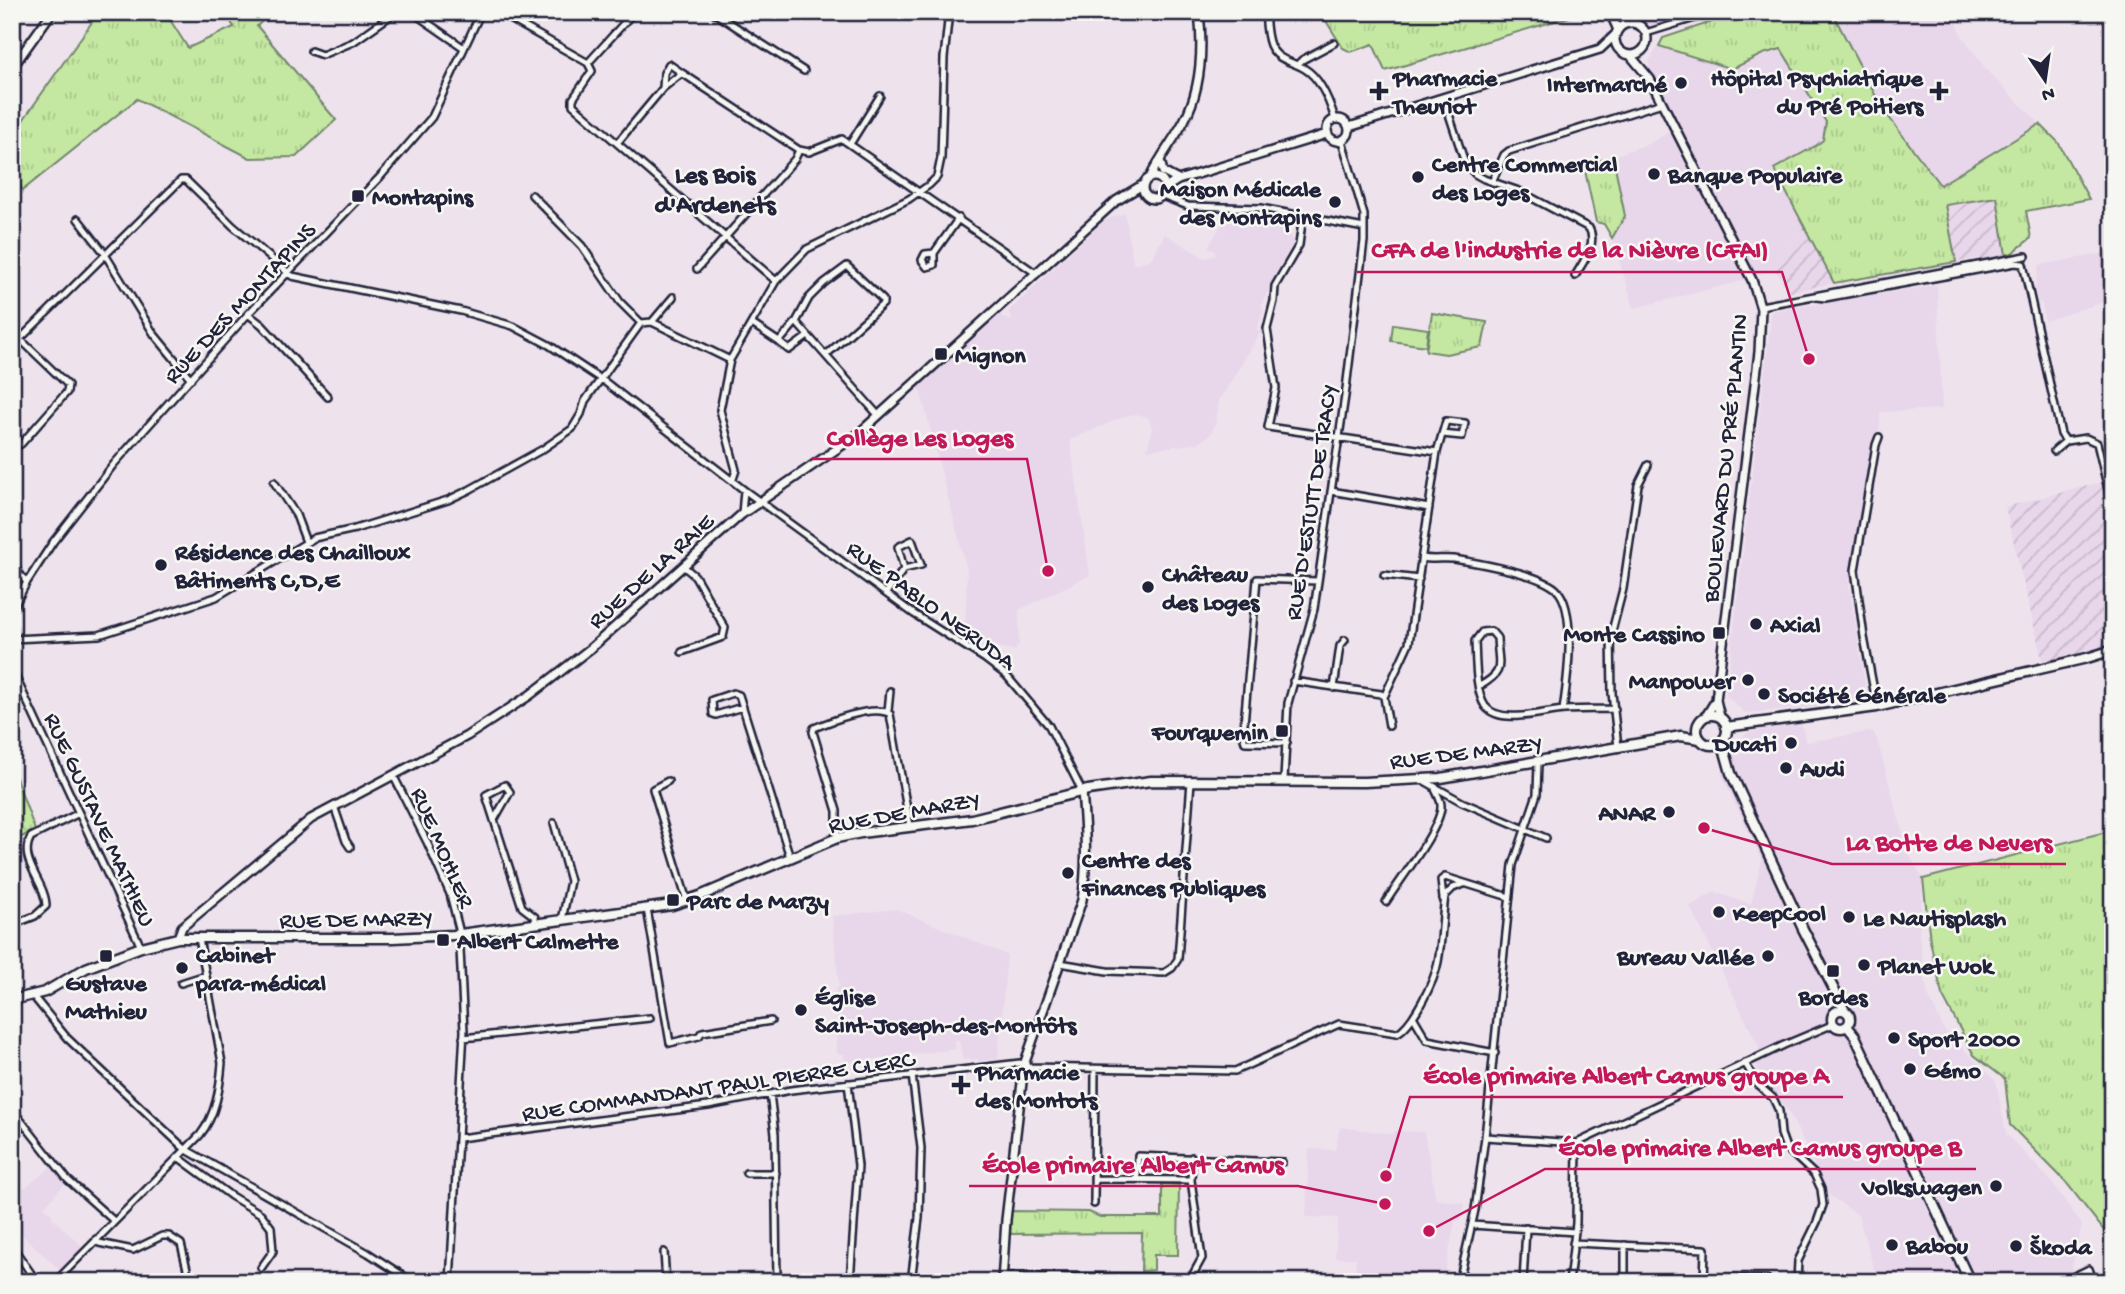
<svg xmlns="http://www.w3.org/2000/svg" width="2125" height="1294" viewBox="0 0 2125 1294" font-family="'Gochi Hand',sans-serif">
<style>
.built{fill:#e8d6ea}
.industrial{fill:url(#industrial-furrows)}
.grass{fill:url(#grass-tufts);stroke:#73856e;stroke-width:2}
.pitch{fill:#c4e8a1;stroke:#73856e;stroke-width:2}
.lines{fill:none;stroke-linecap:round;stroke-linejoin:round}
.minor-casing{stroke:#22223b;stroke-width:10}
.tertiary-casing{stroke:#22223b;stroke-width:12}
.secondary-casing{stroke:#22223b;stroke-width:13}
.minor{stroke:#f6f6f2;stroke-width:5}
.tertiary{stroke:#f6f6f2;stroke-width:7}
.secondary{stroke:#f6f6f2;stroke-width:8}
.poi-dot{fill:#22223b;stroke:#f6f6f2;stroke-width:2.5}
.labels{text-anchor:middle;stroke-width:5;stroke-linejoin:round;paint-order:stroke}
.poi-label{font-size:24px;font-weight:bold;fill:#22223b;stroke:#f6f6f2;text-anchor:start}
.street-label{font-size:24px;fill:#22223b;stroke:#f6f6f2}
.neighbourhood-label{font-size:26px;font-weight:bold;fill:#22223b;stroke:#f6f6f2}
.leader{fill:none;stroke:#c2185b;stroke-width:2.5}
.callout-dot{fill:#c2185b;stroke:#f6f6f2;stroke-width:2.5}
.callout-label{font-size:26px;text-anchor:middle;font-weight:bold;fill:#c2185b;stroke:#f6f6f2;stroke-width:5;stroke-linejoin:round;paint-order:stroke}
</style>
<defs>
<pattern id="industrial-furrows" width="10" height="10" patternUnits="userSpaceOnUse" patternTransform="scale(1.75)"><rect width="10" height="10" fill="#e8d6ea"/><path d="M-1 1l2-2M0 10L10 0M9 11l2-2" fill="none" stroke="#c7b7ca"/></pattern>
<pattern id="grass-tufts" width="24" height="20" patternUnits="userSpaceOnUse" patternTransform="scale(1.75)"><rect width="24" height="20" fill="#c4e8a1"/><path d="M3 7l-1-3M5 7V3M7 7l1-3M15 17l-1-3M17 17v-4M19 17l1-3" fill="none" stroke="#a8c78c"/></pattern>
</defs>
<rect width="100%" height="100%" fill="#eee3ed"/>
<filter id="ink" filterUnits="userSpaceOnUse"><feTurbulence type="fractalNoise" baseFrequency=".0143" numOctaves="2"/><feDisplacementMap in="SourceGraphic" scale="14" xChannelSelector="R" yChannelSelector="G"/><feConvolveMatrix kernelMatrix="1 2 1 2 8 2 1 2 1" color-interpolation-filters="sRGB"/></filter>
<g filter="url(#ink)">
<path class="built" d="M1626,12H1697L1650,28Z
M1832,12H1954L1961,34L1989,73L2040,124L1940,186L1882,108Z
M1659,46L1732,69L1781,49L1826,122L1823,140L1817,145L1774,169L1804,226L1775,269L1735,283L1634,308L1612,238L1625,216L1613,156L1648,144L1675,129L1650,79L1649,61Z
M1125,213L1133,264L1150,260L1165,234L1205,258L1214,256L1216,252L1208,247L1226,218L1234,223L1239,216L1265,219L1291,234L1293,243L1274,276L1275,278L1261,305L1263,309L1257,330L1261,332L1219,401L1215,425L1210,435L1198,443L1147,450L1152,428L1150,421L1147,417L1136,414L1125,416L1070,440L1090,575L1019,610V646H1016V651L965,639L967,570L919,386L1000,315L1010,321L1013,318L1008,312L1103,221Z
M2113,252V299L2045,321L2042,303H2038L2035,287L2039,265Z
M1937,285L1942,409L1880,412V428L1870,454L1862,515L1849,584L1867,698L1804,708L1745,713L1726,695L1772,311Z
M1801,723L1806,742L1873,731L1877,739L1908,852L1923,879L1919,935L1927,993L1944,1030L1996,1081L2006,1134L2051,1181L2082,1225L2072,1267L2078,1282H1878L1858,1215L1829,1195L1789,1112L1757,1068L1759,1047L1690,906L1714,892L1751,904L1762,860L1721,774L1746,733Z
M896,909L1007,955L998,1059L980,1061L976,1059L963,1060L959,1040H954L955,1049L845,1063L844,1054H837L836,989L839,986L832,916Z
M1340,1127L1393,1134L1394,1131L1424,1132L1436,1199L1463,1203L1465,1206L1461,1219L1455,1222L1443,1282H1355L1356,1258H1335L1338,1218L1306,1217L1309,1149L1335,1150Z
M51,1167L66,1183L44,1207L53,1215L51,1217L83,1247L60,1270L12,1225V1194L23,1187L25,1188Z"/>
<path class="industrial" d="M1997,197L2006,255L1956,262L1944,205Z
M1804,226L1834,283L1786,293L1784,283L1775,269Z
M2103,482L2113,522V642L2095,652L2043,663L2005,507Z"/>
<path class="grass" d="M99,12H165L188,48L234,27L225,12H272L257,26L336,120L296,157L250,158L137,99L23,190L12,175V136Z
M1343,12H1586L1385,71L1373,44L1351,52L1343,48L1326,21Z
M1742,12H1832L1882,108L1940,185L2040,124L2058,142L2089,199L2026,211L2031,238L2012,253L2006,255L1997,197L1945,205L1956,262L1834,283L1774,169L1817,145L1823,140L1826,122L1781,49L1763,54L1732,69L1659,46L1663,38Z
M1613,156L1625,216L1612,238L1604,224L1596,222L1584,166Z
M1432,313L1487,322L1482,347L1446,354L1426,351Z
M12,767L35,830L12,842Z
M2113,830V1242L2065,1181L2010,1125L2005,1079L1974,1055L1942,995L1930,940L1923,879Z
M1162,1184L1179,1185L1178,1255H1154V1270L1141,1271L1142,1233L1010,1234L1011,1211L1089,1212L1100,1217H1162Z"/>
<path class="pitch" d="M1393,324L1428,329L1426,346L1391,341Z"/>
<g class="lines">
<g class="minor-casing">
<path id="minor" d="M412,12L464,48
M498,12L588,63L634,12
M713,12L804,71
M1265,12C1266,22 1266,35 1270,45C1277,61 1292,61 1305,69C1320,78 1330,103 1335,119
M1265,14L1278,12
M1646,33L1714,12
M311,51L322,55L353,42L396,12
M588,63L592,71L573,99V105L776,281
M1297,65L1302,60L1334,43
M663,88L664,73L669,64L682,73
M1444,99L1465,163L1475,174L1484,179L1519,191L1589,228C1598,244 1583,262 1575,276
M618,142L663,88L682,73L799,150L795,159L697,269
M850,144L880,96
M799,150L809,152L842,139L1037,274
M1492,182L1504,155L1509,151L1662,103
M532,195L582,246L620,302L641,323
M1162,196L1188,206L1261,208L1364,228
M1303,215L1299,245L1275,286L1274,301L1267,329L1276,388L1268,427L1437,452
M78,219L103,251L154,334L191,379
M934,253V265L927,267L922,260L925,254L934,253L959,218
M1816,297L1825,298L2015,263L2023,264L2061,434L2066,441L2086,438L2097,443L2113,510
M1761,306L2026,256
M248,314L262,325L328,397
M652,322L730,360
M796,322L879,416
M752,324L779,342L796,322L809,298L824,283L847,266L883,300V304L826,355
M779,342L789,350L808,336
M12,347L181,180H186L233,226L292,276L461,311L513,326L549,345L605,382L744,490L914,614L985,659L1006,675L1049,726L1082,791
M12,447L21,444L67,392L68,385L20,339
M2054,451L2066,441
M733,479L736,470L720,410L730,360L776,281L807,249L909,199L929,185L937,177L941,158L944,58L949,12
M274,482L296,515L306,542
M1331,491L1429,508
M742,514L744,490
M12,553L18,573L27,582
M1422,558C1432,560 1443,558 1454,559C1478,563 1539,574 1556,589C1578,609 1567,683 1563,710
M1384,575L1419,579
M886,593L904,569L921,565L912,540L898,547L904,569
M12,610L27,582L53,542L114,464L248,314L380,177L432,117L481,12
M12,639L99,635L216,597L314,538L355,529L448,500L469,490L543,449L572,429L581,414L585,401L641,323L652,322L673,297
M682,652L723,637L725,628L695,576L683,566
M12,669L141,947
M1293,681L1381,694L1384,697L1409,643L1437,452L1446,421L1465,423L1462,436L1442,434
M1480,686C1506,671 1498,666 1497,638L1491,631L1482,632L1475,641C1476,658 1475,691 1485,706C1500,726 1545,711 1565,710C1582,709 1598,709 1615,709
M1334,688L1340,646L1345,640
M1384,697L1389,726
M742,707L716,715L713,714L712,700L733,693L739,695L790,857
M1877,707L1864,637L1855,570L1876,445L1879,437
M888,711L890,691
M1287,743L1245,742L1243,735L1257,579L1318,581
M1618,747L1612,693L1611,635L1623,589L1638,485L1648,465
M393,775L427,842L450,894L459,929L464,1031L450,1282
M1421,779L1462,802L1546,838
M1284,780L1288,703L1314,609L1346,389L1364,241V215L1342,141
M668,781L653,789L687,901
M334,806L346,841L350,847
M494,820L510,792L505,785L486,795L522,907L535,917L536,924
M554,823L570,881L562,920
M837,838V811L813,732L814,728C831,721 874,704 890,714L910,826
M1443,899L1441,880L1445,877L1509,897
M1386,902C1398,882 1443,826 1441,805C1441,800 1437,794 1435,789
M647,909L670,1043L699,1036L702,1032L771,1021
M12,925L35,916L46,906C46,882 17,860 31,837L79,813
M1060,963L1107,971L1164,973L1172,968L1178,959L1191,781
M181,983L206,975
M33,996L67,1038L185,1149L368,1253L413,1282
M1414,1018L1427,1040L1495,1053
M463,1038L650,1018
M1745,1063L1758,1085L1773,1098L1779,1111L1781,1134L1786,1148L1814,1174L1821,1189L1823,1205L1817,1222L1798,1261L1797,1282
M848,1083L858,1166L850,1282
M770,1094L775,1134L777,1282
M12,1109L68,1180L114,1221
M1485,1137L1577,1143
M459,1138L708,1106L791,1090L1020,1063L1030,1067L1235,1071L1339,1024L1397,1033C1413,1025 1435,980 1438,962C1442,941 1442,918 1445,896L1453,888L1464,884
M1577,1143L1784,1045L1834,1024
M178,1157L231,1196L261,1214L271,1227L273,1251L261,1268
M746,1173H776
M1094,1179L1191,1180L1202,1258L1191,1278
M1137,1179L1138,1156L1282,1162
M1191,1180L1192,1157
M1094,1204L1095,1069
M1472,1225L1575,1232
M96,1239L99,1243L133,1250L162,1236H169L181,1244L187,1269
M1573,1243L1705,1249L1704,1282
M12,1246L37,1282
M664,1252L666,1282
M1002,1276L1166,1277L1222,1282
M1704,1278L1767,1279
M55,1282L200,1135C216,1115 220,1088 222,1063L199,938
M911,1282L919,1218L921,1148L912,1075
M1459,1282L1475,1210L1485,1137L1513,865L1537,794L1538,762
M1523,1282L1526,1228
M1569,1282L1576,1223L1577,1143
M1625,1282V1245
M2062,1282L2089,1269L2094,1282"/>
</g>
<g class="tertiary-casing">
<path id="tertiary" d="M1610,12L1618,30
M1618,12L1630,23
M1615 39a16 16 0 1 1 32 0a16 16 0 1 1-32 0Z
M1630,55L1650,79L1752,280L1761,309L1759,352L1716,700L1720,717
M12,68L52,12
M1327 130a11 11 0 1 1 22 0a11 11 0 1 1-22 0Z
M1349,127L1600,49L1616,34
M1160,160L1163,172L1178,180
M1143 188a11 11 0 1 1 22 0a11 11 0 1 1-22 0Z
M1150,178C1159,158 1174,140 1184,121C1202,88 1203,48 1199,12
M1165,188L1178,180L1327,134
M1706,716L1716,700
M178,938L182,927L311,819L467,736L530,695L591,648L742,514L857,435L1116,201L1144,184
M1002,1282L1006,1220L1024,1065L1082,900C1088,864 1085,828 1082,791"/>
</g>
<g class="secondary-casing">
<path id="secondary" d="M1697 730a15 15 0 1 1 30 0a15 15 0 1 1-30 0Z
M1726,727L1877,707L2087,658L2113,650
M1722,741L1731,773L1803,929L1844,1009
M12,1000L45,992L86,968L141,947L178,938H393L453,935L672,905L700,896L837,838L861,833L972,819L1088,790L1151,781L1364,782L1441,778L1681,736L1700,739
M1832 1019a9 9 0 1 1 18 0a9 9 0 1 1-18 0Z
M1847,1026L1855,1036L1970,1282"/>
</g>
<use href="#minor" class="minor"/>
<use href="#tertiary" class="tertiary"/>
<use href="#secondary" class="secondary"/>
</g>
</g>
<g class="poi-dot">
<circle cx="1681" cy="83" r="7"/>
<path d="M1375.5 80.5h7v7h7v7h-7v7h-7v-7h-7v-7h7z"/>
<path d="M1935.5 80.5h7v7h7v7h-7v7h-7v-7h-7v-7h7z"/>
<circle cx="1654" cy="174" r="7"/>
<circle cx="1418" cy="177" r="7"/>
<rect x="351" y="189" width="14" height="14" rx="3.5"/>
<circle cx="1335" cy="202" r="7"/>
<rect x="934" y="347" width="14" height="14" rx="3.5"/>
<circle cx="161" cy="565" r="7"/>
<circle cx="1148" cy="587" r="7"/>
<circle cx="1756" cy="624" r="7"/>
<rect x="1712" y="626" width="14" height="14" rx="3.5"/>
<circle cx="1748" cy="680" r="7"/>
<circle cx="1764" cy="694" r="7"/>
<rect x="1275" y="724" width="14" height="14" rx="3.5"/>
<circle cx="1791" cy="743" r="7"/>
<circle cx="1786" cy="768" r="7"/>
<circle cx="1669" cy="812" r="7"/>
<circle cx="1068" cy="873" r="7"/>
<rect x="666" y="893" width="14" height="14" rx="3.5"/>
<circle cx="1719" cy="912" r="7"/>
<circle cx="1849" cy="917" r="7"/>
<rect x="436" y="933" width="14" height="14" rx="3.5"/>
<rect x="99" y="949" width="14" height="14" rx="3.5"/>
<circle cx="1768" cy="956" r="7"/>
<circle cx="1864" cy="965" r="7"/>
<circle cx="182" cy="968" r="7"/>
<rect x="1826" y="964" width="14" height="14" rx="3.5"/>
<circle cx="801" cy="1010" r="7"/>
<circle cx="1894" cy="1038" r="7"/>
<circle cx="1910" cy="1069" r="7"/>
<path d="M957.5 1074.5h7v7h7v7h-7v7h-7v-7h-7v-7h7z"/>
<circle cx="1996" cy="1186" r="7"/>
<circle cx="1892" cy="1245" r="7"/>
<circle cx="2016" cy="1246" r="7"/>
</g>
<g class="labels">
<g class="poi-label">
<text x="1393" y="85">Pharmacie<tspan x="1393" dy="28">Theuriot</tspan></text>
<text x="1923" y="85" text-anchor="end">Hôpital Psychiatrique<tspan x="1923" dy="28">du Pré Poitiers</tspan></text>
<text x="1667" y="91" text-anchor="end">Intermarché</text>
<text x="1432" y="171">Centre Commercial<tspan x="1432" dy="28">des Loges</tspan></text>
<text x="1668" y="182">Banque Populaire</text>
<text x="1321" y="196" text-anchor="end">Maison Médicale<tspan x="1321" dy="28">des Montapins</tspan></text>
<text x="372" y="204">Montapins</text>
<text x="955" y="362">Mignon</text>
<text x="175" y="559">Résidence des Chailloux<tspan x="175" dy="28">Bâtiments C,D,E</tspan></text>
<text x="1162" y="581">Château<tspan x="1162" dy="28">des Loges</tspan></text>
<text x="1770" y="632">Axial</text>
<text x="1705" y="641" text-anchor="end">Monte Cassino</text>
<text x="1734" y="688" text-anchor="end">Manpower</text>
<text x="1778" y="702">Société Générale</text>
<text x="1268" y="739" text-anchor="end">Fourquemin</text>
<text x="1777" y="751" text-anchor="end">Ducati</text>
<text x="1800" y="776">Audi</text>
<text x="1655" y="820" text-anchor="end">ANAR</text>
<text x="1082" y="867">Centre des<tspan x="1082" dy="28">Finances Publiques</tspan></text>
<text x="687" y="908">Parc de Marzy</text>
<text x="1733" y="920">KeepCool</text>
<text x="1863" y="925">Le Nautisplash</text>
<text x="457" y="948">Albert Calmette</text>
<text x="196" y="962">Cabinet<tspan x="196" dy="28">para-médical</tspan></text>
<text x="1754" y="964" text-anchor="end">Bureau Vallée</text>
<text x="1878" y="973">Planet Wok</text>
<text x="106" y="990" text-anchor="middle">Gustave<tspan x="106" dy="28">Mathieu</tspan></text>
<text x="815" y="1004">Église<tspan x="815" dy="28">Saint-Joseph-des-Montôts</tspan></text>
<text x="1833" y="1004" text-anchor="middle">Bordes</text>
<text x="1908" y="1046">Sport 2000</text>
<text x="1924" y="1077">Gémo</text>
<text x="975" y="1079">Pharmacie<tspan x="975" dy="28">des Montots</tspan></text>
<text x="1982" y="1194" text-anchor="end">Volkswagen</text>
<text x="1906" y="1253">Babou</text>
<text x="2030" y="1254">Škoda</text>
</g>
<g class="street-label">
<text transform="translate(239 302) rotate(-47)" y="8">RUE DES MONTAPINS</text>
<text transform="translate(1724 458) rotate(-84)" y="8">BOULEVARD DU PRÉ PLANTIN</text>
<text transform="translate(1310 502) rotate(-81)" y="8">RUE D'ESTUTT DE TRACY</text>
<text transform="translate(650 570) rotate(-42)" y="8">RUE DE LA RAIE</text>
<text transform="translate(932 604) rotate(36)" y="8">RUE PABLO NERUDA</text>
<text transform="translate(1466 751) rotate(-7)" y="8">RUE DE MARZY</text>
<text transform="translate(904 811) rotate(-10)" y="8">RUE DE MARZY</text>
<text transform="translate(101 819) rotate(65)" y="8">RUE GUSTAVE MATHIEU</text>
<text transform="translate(444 847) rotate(67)" y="8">RUE MOHLER</text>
<text transform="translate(356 918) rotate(-1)" y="8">RUE DE MARZY</text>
<text transform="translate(718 1085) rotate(-8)" y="8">RUE COMMANDANT PAUL PIERRE CLERC</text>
</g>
<g class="neighbourhood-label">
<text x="715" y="182">Les Bois<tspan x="715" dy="30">d'Ardenets</tspan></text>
</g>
</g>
<path class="leader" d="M1809 359L1782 272H1357M1048 571L1027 459H812M1704 828L1832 864H2066M1386 1176L1410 1097H1843M1429 1231L1545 1169H1976M1385 1204L1298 1186H969"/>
<g class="callout-dot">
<circle cx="1809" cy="359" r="7"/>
<circle cx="1048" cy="571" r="7"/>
<circle cx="1704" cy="828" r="7"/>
<circle cx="1386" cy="1176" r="7"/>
<circle cx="1429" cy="1231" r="7"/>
<circle cx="1385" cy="1204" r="7"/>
</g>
<g class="callout-label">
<text x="1570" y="257">CFA de l'industrie de la Nièvre (CFAI)</text>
<text x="920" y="445">Collège Les Loges</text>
<text x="1949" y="850">La Botte de Nevers</text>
<text x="1626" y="1083">École primaire Albert Camus groupe A</text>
<text x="1760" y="1155">École primaire Albert Camus groupe B</text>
<text x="1133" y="1172">École primaire Albert Camus</text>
</g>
<rect width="2125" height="1294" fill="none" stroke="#f6f6f2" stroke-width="42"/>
<rect x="21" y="21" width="2083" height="1252" fill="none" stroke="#22223b" stroke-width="2.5" filter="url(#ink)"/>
<g transform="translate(2045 80) rotate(167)" stroke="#f6f6f2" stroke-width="5" paint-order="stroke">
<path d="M0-5L12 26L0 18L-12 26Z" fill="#22223b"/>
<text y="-10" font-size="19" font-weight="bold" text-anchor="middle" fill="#22223b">N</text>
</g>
</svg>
